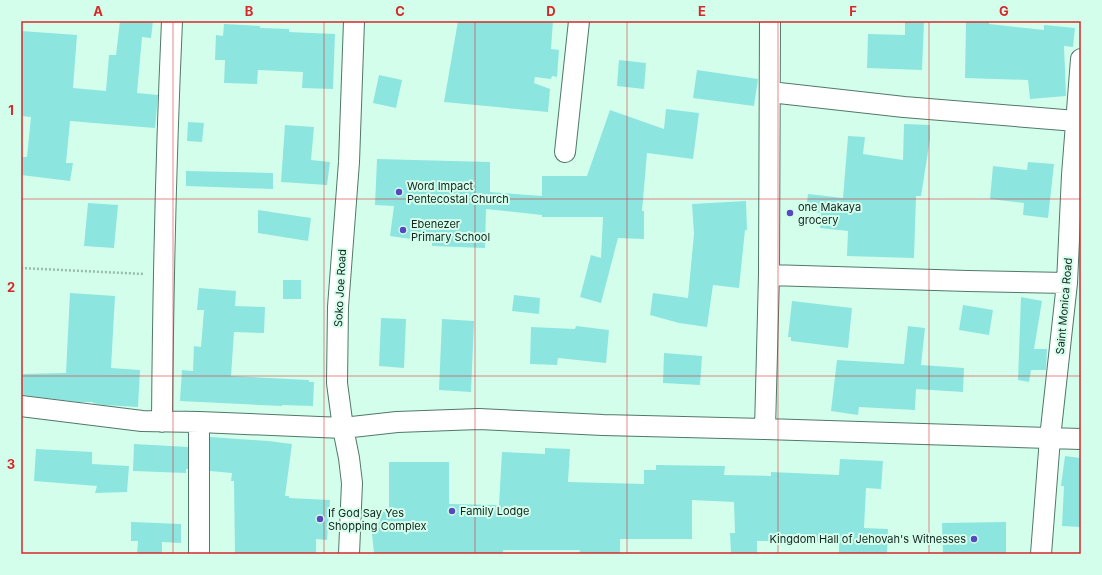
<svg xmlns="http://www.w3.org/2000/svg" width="1102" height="575" viewBox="0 0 1102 575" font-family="Inter,sans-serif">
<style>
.building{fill:#8de5e0}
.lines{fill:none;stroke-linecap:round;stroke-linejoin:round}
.minor-casing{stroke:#517869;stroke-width:22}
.path{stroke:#99bbac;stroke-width:2.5;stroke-dasharray:2 2;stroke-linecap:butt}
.minor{stroke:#fff;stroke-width:20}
.grid{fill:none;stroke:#d62828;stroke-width:1;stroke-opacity:0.55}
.poi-dot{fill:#5848c0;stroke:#d4feec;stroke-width:1.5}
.labels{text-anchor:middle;stroke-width:4;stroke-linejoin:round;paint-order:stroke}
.poi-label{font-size:11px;fill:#13231d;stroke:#d4feec;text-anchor:start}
.street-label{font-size:11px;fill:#13231d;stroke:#d4feec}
.neatline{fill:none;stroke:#d62828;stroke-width:1.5}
.grid-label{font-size:13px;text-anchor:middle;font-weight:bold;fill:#d62828}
</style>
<rect width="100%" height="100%" fill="#d4feec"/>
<path class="building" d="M120,21H153L151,38L142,37L137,93L158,95L155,128L70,121L66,163H73L70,181L21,175V157H27L31,117L21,116V31L77,35L73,88L106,91L109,55H116Z
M458,21H553L551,49L559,50L557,77L552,76L551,79L535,77L534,83L550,89L548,112L444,102Z
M905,21H924L922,70L867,68L868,34L905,35Z
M966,21H989V24L1044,30V25L1075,28L1073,47L1064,46L1066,96L1030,99L1028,80L965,78Z
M224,24L260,26V28L289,29V32L335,34L333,89L302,88L303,72L258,70L257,84L224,83L225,60H215L216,35L223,36Z
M619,60L646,63L644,89L617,86Z
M697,70L758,79L754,106L693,98Z
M379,75L402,80L396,108L373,103Z
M666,109L699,113L693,159L647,153L642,211H644V239L618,238L601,303L580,297L591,255L601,258L603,217H542V215L486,209L485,248L432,246V242L390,236L394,206L375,205L377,159L490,162V192L542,196V176H587L610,110L664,129Z
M188,122L204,123L202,142L187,141Z
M904,124L930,125V139L921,196H916L914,258L847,256L848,231L820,228L821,213L806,211L808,194L843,198L848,136L865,137L863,154L903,160Z
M285,125L314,127L311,160L330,162L327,185L281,182Z
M1028,162L1054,164L1048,218L1023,215L1024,203L990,199L993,166L1027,170Z
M186,171L273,173V189L186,186Z
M746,201L747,230H745L739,288L713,285L707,327L679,323L650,315L653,293L688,298L694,234L692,204Z
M88,203L118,205L114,248L84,246Z
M258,210L311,218L308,241L258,233Z
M283,280H301V299H283Z
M199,288L236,291L235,306L265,307L264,333L234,332L231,376L309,380V382H314L313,406L282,405V406L180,401L182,370L193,371L194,346L201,347L204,310H197Z
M70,293L115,296L111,368L140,370L138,407L103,405L93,403V402H79L21,395V374L66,373Z
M514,295L540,298L539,314L512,311Z
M1021,297L1042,301L1034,349H1047L1046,370H1031L1029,382L1018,380Z
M792,301L852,308L848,348L791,341V337H788Z
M963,305L993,310L989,335L959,330Z
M381,318L406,319L404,368L379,366Z
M442,319L474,321L471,392L439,390Z
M576,326L609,330L606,363L558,358L557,365L530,364L531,327L575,329Z
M908,326L925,328L921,365L964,368L963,392L916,389L915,410L859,407L858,415L831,411L837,360L904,364Z
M664,353L702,356L700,385L663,383Z
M210,437L268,441L292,444L285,496H289V498L330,500L327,540L316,539V554H235L234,481H231L232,473L210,471Z
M134,444L188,447V469H186V473L133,471Z
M545,448L570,449L568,482L644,484V470H656V465L725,466L724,475L771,476V472L839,475L840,459L883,461L881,489L866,488L864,528L888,529L887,554H839V542L757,541V554H731L730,533H735L734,502L692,500V539H620V554H579L580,550H503V554H374L371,523L380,522L379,512L389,511V462H449V504L499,505L502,452L545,454Z
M36,449L92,452V464L129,466L127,492L95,493L97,486L34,481Z
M1065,456L1081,458V527L1062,526L1064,486H1061Z
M131,522L181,524V543L162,542V554H137L138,541H131Z
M1006,522V554H943L942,523Z"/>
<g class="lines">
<g class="minor-casing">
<path id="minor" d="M770,92L904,107L1076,121
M565,152L579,21
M769,275L968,281L1067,283
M21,406L142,421L199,422L343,428L397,422L479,419L603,425L765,429L1081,439
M162,422C163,288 166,155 172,21
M199,422V554
M765,429L769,275L770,21
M349,554L352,483L349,458L343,428L337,383L338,307L349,162L354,21
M1041,554L1050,438L1067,283L1072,175L1081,59"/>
</g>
<path class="path" d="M21,268L144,274"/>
<use href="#minor" class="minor"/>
</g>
<path class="grid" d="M173,21V554M324,21V554M475,21V554M627,21V554M778,21V554M929,21V554M21,199H1081M21,376H1081"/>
<g class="poi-dot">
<circle cx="399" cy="192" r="4"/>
<circle cx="790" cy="213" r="4"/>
<circle cx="403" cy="230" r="4"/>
<circle cx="452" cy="511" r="4"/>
<circle cx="320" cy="519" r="4"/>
<circle cx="974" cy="539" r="4"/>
</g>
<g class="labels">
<g class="poi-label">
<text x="407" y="190">Word Impact<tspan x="407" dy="13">Pentecostal Church</tspan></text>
<text x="798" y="211">one Makaya<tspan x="798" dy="13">grocery</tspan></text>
<text x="411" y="228">Ebenezer<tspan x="411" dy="13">Primary School</tspan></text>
<text x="460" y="515">Family Lodge</text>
<text x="328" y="517">If God Say Yes<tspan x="328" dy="13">Shopping Complex</tspan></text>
<text x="966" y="543" text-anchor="end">Kingdom Hall of Jehovah's Witnesses</text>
</g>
<g class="street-label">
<text transform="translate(340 288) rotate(-87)" y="4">Soko Joe Road</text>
<text transform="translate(1064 306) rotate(-85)" y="4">Saint Monica Road</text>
</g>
</g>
<rect width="1102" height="575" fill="none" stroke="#d4feec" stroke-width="44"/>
<rect x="22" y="22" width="1058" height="531" class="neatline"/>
<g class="grid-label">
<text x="98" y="16">A</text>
<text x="249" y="16">B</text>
<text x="400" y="16">C</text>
<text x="551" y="16">D</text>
<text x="702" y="16">E</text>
<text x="853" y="16">F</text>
<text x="1004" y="16">G</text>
<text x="11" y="115">1</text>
<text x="11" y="292">2</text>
<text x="11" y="469">3</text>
</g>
</svg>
